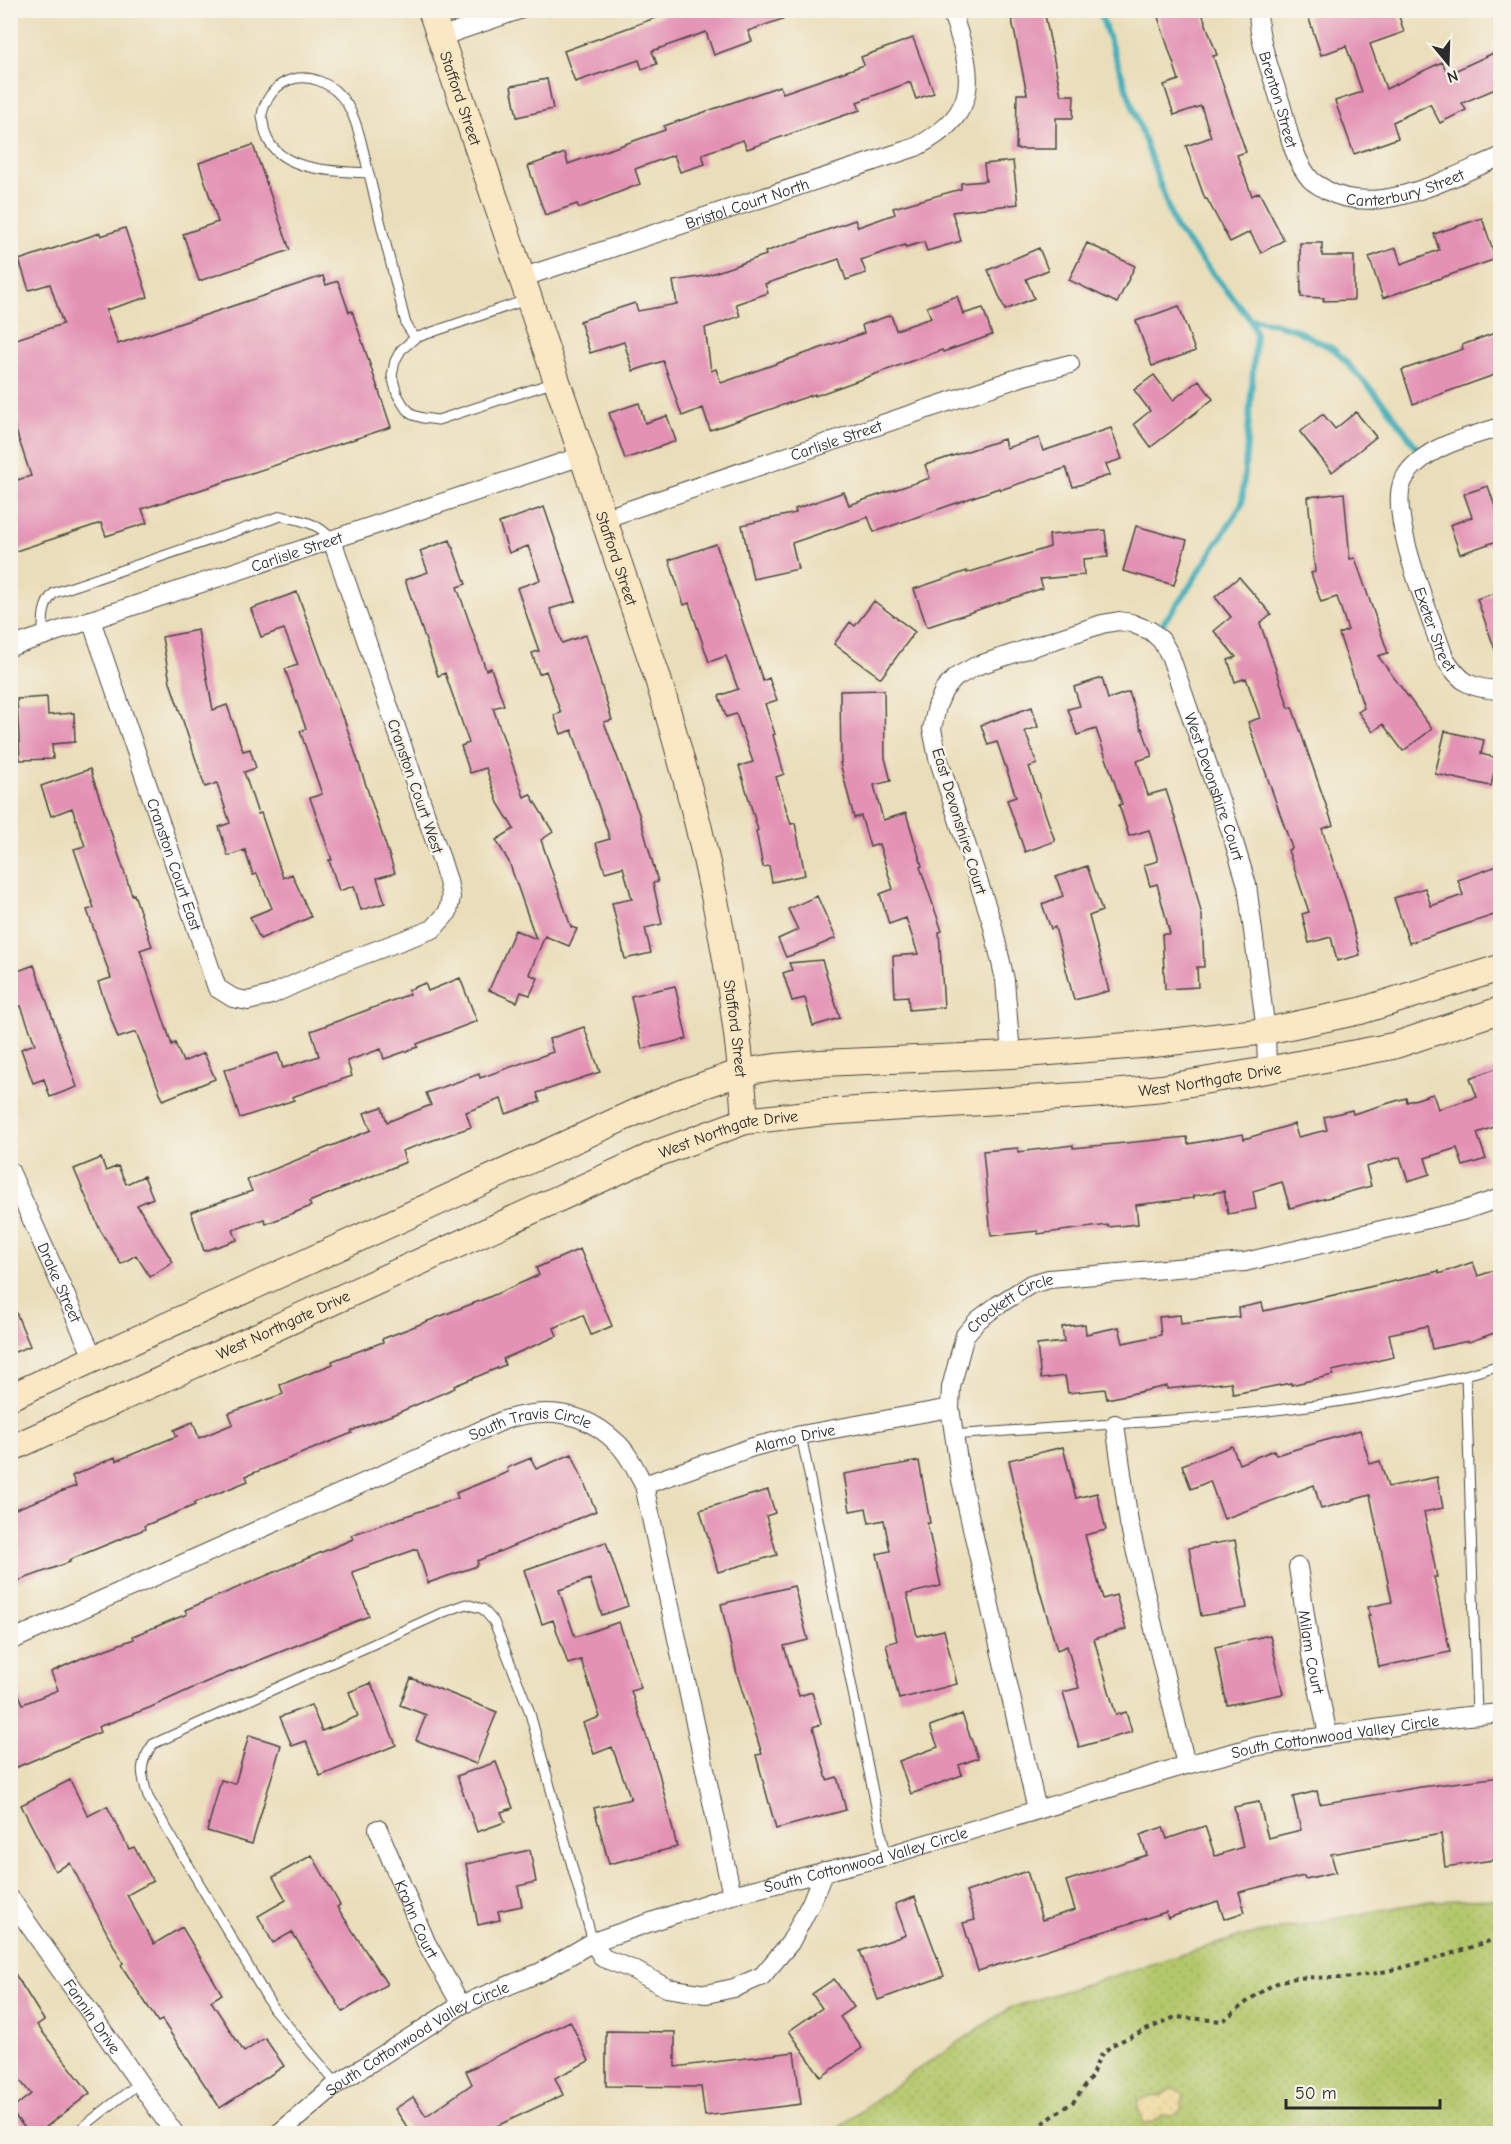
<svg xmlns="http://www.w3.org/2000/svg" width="1511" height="2144" viewBox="0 0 1511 2144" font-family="'Comic Neue',sans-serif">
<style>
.grass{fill:url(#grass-dots);stroke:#6f794b;stroke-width:1.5}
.sand{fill:url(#sand-dots);stroke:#8c8264;stroke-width:1.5}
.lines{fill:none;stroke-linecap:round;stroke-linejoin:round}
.stream{stroke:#3faeba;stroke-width:6}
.building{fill:#e392b4}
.lane-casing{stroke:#484640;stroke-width:11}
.street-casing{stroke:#484640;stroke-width:20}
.secondary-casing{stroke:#484640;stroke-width:28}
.path{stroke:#484640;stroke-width:4;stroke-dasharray:4.5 4.5;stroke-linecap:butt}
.lane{stroke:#fff;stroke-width:9}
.street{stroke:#fff;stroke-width:18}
.secondary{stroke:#fae7c3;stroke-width:26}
.labels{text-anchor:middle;stroke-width:5;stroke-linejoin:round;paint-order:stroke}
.street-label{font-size:16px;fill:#2b2b2b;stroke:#f7f3e8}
</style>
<defs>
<pattern id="grass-dots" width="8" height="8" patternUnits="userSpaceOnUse" patternTransform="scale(1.5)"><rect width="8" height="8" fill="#b3c76b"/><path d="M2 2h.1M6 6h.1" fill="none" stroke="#9aab5d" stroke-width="1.8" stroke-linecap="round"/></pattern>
<pattern id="sand-dots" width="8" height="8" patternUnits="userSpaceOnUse" patternTransform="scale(1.5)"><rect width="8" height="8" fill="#eeda9e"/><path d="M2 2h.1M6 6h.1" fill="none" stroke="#cb8" stroke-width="1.8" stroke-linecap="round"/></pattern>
</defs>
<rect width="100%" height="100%" fill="#f7f3e8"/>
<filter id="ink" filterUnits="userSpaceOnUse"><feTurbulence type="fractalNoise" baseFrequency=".0167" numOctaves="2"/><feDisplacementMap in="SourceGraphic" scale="12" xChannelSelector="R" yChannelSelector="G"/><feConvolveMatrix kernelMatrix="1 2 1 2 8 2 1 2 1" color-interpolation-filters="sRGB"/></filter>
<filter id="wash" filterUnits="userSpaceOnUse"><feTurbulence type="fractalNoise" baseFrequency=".008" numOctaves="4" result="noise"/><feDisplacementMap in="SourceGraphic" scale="24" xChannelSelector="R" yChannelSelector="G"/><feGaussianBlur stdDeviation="1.35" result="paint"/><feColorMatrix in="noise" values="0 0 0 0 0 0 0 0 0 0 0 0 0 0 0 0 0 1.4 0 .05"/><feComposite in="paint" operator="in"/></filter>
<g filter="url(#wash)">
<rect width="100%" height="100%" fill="#eadeba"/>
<path class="grass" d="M1500,1899V2133L831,2134L909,2075L1010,2008L1242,1936L1430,1901Z"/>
<path class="sand" d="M1175,2088L1184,2094L1181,2111L1172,2116L1162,2115L1154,2122L1144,2123L1138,2108V2101C1146,2096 1155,2098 1162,2095C1167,2092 1168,2089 1175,2088Z"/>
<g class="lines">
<path class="stream" d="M1099,10L1175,227L1250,319L1256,334L1242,504L1184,595L1157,631
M1250,319L1269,322L1294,329L1335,350L1388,408L1422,455"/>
</g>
<g id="blocks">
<path class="building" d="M677,10H800V13L748,31L752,41L714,55L706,32L652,51L657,64L642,69L639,60L575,82L564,51Z
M1010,10H1044L1061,95H1074L1073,118H1056V149H1016L1017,94H1027Z
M1167,10H1201L1217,55L1213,56L1246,152L1237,155L1252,196L1259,192L1284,240L1261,253L1250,232L1230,242L1207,199H1205L1186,146L1211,137L1201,106L1174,115L1164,85L1179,80L1157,14Z
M1325,10H1397L1404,32L1370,44L1386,89L1442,62L1448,74L1500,50V87L1462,103L1466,110L1440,123L1430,104L1393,122L1398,138L1354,154L1335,101L1362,92L1346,46L1321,55L1308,16Z
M913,38L934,93L916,99L910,82L857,102L860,110L810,127L747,149L743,140L702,154L705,164L680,172L674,155L635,169L640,184L579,208L577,204L545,215L528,166L565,153L568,164L665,130L664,126L780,86L783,93L864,65L861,57Z
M547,79L553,109L517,117L511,86Z
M253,145L290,250L199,281L183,234L218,222L199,163Z
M1013,161L1018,204L952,212L961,241L927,251L924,242L906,247L905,245L861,260L866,273L846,280L839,259L765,284L768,293L736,304L740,316L705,328L711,371L716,369L721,383L864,333L862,325L891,315L896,330L931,318L927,307L957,296L963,314L983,308L992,335L943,352L942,350L815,396V394L710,430L703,408L682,416L663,361L633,371L624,342L590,353L580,321L635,303L638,311L677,304L673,281L705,276L766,255L765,252L855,220L858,227L895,214L893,208L961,189V183L986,181L984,164Z
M1482,218L1496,259L1383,298L1369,257L1396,248L1401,264L1439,250L1434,234Z
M125,228L148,297L106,310L118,344L323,276L326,285L338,281L349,312L352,311L391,427L142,509L147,523L106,536L101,523L10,553V482L31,476L10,413V341L63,324L50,284L29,290L19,260L100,233L101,236Z
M1087,243L1135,266L1117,303L1069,280Z
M1300,243H1322V256H1354V300L1323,301L1324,298L1301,297Z
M1039,248L1048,270L1026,279L1034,298L1005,310L988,270Z
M1179,306L1195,351L1152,366L1136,321Z
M1500,331V373L1413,404L1402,370L1463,349L1462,345Z
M1154,375L1173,400L1199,380L1213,399L1151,447L1134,424L1150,411L1134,390Z
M639,403L645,423L667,416L676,441L625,459L609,413Z
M1356,412L1376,437L1332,472L1300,432L1323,414L1335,429Z
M1111,428L1122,459L1106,464L1110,475L1073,487L1066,468L1000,490L999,488L874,532L868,517L792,543L798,569L753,579L742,525L796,513L795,509L844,492L849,505L930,478L925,465L1004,439L1006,448L1039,438L1043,451Z
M1488,486L1500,521V540L1460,554L1450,525L1472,517L1464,494Z
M1344,493L1350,559L1355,558L1388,653L1378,656L1432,729L1403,751L1383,724L1373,732L1358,712L1364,708L1339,634L1348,630L1337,597L1321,602L1311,573L1315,572L1308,497Z
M544,507L576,601L550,609L562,643L586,635L612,720L604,722L639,814L658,882L653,883L662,924L645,928L651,953L625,959L612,903L632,899L623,867L605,872L596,843L610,839L572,730L561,734L554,715L561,713L546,671L539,674L532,653L539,651L517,588L540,580L528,546L509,553L499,523Z
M1136,526L1187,540L1174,585L1123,571Z
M1105,530L1108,557L1083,559L1084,575L1040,579L1043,588L927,627L914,589L967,571V573L1050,547L1049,535Z
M450,540L466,584L457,587L486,670L491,668L504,705L493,708L524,797L530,794L553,832L541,840L571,927L577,929L569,946L545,936L529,974L538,978L530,995L521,992L517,1002L489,990L515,930L536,939L509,862L496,840L514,829L498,803L486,768L470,773L461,746L469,743L445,673L438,676L405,580L428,572L420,551Z
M716,544L763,681L769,678L777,700L765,704L775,734L773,735L784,774L776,777L791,824L795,823L805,875L772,882L769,866L763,867L756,831L758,830L739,766L753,762L736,714L726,717L719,696L738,689L726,656L709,662L689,603L684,605L669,560Z
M1239,577L1271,614L1260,623L1289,708L1292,707L1333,825L1322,829L1347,903L1360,955L1337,961L1331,937L1309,943L1302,914L1309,912L1288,850L1292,848L1248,722L1260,718L1246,678L1235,682L1228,660L1236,657L1214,631L1231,617L1215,597Z
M1500,591V658H1498L1477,599Z
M297,592L342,717L343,716L395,873L377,878L385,903L361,910L354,886L339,891L329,860H332L310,798L322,794L300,731L306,729L285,669L298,665L284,629L261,637L251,609Z
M874,601L915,632L881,678L834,644L850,622L855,626Z
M198,630L213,710L227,705L243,751L250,749L256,768L244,772L258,814L261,813L283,878L292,874L311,917L260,939L250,917L272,908L257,874L253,875L245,850L228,856L219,827L230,823L217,783L205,787L170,682L162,637Z
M1102,678L1108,699L1129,692L1141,729L1142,728L1152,756L1137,761L1148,795L1166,790L1187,855L1202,916L1204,967H1197L1198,987L1165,989L1162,934H1170L1157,884L1150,886L1144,865L1158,861L1149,830L1129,836L1119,805L1122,804L1096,729L1077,735L1068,709L1080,706L1074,687Z
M884,690L885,758L891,781L874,785L883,820L906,813L922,866L920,867L942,931L939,932L944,1007L909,1010L908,996L895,997L893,956L918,954L906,918L889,924L880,894L893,889L879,844L870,847L861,816L854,818L840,763H841L840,691Z
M47,697L48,715L74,713L75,742L52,744L53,759L20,760L17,699Z
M1032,707L1038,727L1025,731L1037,764L1029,767L1055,841L1025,852L1007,800L1016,797L997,742L988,745L981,725Z
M1445,731L1484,740L1481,754L1497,758L1491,786L1435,774Z
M90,769L132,895L134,894L152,946L140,950L172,1045L175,1043L183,1062L204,1053L215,1079L163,1100L136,1032L118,1038L98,982L111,978L87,910L94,908L74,849L85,846L72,808L51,816L41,786Z
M1500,865V895L1495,897L1500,913L1409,943L1394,898L1425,888L1431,906L1463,895L1458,880Z
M1087,866L1102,911L1089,916L1109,991L1074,1000L1055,927L1051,929L1042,904L1063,896L1056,877Z
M817,896L836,938L813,948L786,957L778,939L798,930L788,909Z
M822,960L840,1018L813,1026L805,998L792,1001L783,973L792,970L789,963Z
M34,965L77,1087L50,1097L44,1079L33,1083L21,1049L35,1044L21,1006L10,1010V974Z
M460,978L477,1021L417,1044L418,1047L384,1059L381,1049L347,1061L352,1076L292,1097L294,1100L240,1118L224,1070L278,1053L283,1068L319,1056L311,1031L410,994L408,990L425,983L428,991Z
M675,986L687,1039L642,1049L631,996Z
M584,1027L600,1072L537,1093L540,1102L506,1114L501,1099L466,1112L471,1127L402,1151L406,1162L309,1202L311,1206L266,1224L264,1219L233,1230L237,1240L204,1251L191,1212L252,1191L247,1180L371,1130L364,1113L382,1107L387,1122L431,1105L426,1093L479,1074L480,1078L553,1052L549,1039Z
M1500,1067V1125L1477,1133L1486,1159L1463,1166L1457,1148L1425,1158L1430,1174L1408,1181L1400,1157L1366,1167L1371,1186L1290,1208L1282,1182L1253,1191L1256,1209L1228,1214L1224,1191L1193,1196L1194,1198L1136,1205L1138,1224L1108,1227V1225L1038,1234V1231L991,1236L983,1151L1018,1148V1152L1073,1145V1148L1187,1137L1188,1144L1243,1134L1244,1139L1294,1124L1298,1137L1327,1130L1324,1117L1352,1110L1353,1114L1406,1098L1407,1102L1433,1094L1438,1109L1477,1097L1470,1078Z
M101,1158L106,1171L118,1166L126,1184L144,1176L153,1198L137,1205L173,1262L150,1277L136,1255L121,1264L100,1230L74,1169Z
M580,1249L612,1326L591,1335L583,1315L554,1328L557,1336L503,1359L505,1365L454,1386L455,1388L402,1411L351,1431L352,1433L246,1476L248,1481L194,1503L195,1505L144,1526L145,1529L69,1560L70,1562L10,1584V1511L76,1486L72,1476L115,1457L116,1461L177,1436L174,1430L193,1422L199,1438L233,1424L229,1413L283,1394L280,1385L333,1364L332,1361L383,1342L382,1339L487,1298L539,1275L536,1268Z
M1473,1262L1478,1276L1495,1270L1500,1285V1331L1469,1342L1468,1341L1432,1349L1427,1326L1389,1334L1394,1357L1332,1371L1333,1375L1291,1385V1383L1233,1394L1231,1382L1167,1389V1386L1107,1399L1105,1389L1068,1393L1065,1376L1041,1379L1037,1345L1064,1342L1062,1327L1085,1324L1086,1334L1119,1327L1123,1343L1161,1335L1159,1317L1180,1315L1181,1324L1239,1317L1238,1308L1262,1303L1264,1311L1439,1271V1274Z
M10,1298L30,1346L10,1354Z
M1360,1430L1370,1464L1380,1461L1388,1487L1437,1477L1443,1508L1424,1512L1437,1577H1434L1450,1652L1379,1667L1368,1615H1370L1368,1607L1392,1602L1370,1495L1321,1509L1314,1485L1224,1519L1210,1481L1191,1489L1182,1465L1232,1446L1239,1464L1274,1450L1276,1455Z
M1063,1447L1076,1498L1097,1493L1106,1530L1085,1535L1103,1599L1116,1595L1126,1629L1094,1639L1116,1715L1126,1712L1132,1732L1079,1747L1063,1692L1079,1688L1067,1646L1057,1650L1036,1578L1009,1460Z
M572,1454L596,1511L477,1561L478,1564L474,1567L428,1583L417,1549L352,1572L369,1616L206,1682L149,1708L98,1727L100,1732L10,1770V1675L23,1704L58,1690L51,1672L82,1658L134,1639L133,1636L187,1614L185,1610L353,1539L351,1535L458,1498L456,1493L508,1472L507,1468L531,1458L536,1469Z
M919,1461L930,1523H927L941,1586L907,1594L917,1636L944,1630L957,1684L899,1699L886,1644L897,1641L877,1554L890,1551L884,1520L869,1523L866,1508L850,1511L844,1474Z
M768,1490L775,1513L766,1516L777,1555L718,1572L700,1510Z
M1235,1540L1247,1608L1201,1616L1189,1548Z
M606,1542L628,1606L602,1615L590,1579L559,1590L575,1637L619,1622L641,1688L631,1691L659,1773L677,1847L609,1864L594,1808L631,1799L612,1747L594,1754L583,1723L600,1717L581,1660L568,1664L553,1620L542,1624L524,1570Z
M794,1586L808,1640L784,1646L799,1696L812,1692L821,1724L813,1727L827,1780L837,1777L846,1810L776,1829L756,1755L762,1754L737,1674L721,1604Z
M1270,1635L1283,1694L1227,1705L1215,1647Z
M411,1678L497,1712L476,1764L416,1740L426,1715L400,1705Z
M371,1683L396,1745L320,1776L306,1741L292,1746L280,1717L311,1705L322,1731L358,1716L349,1692Z
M962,1714L978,1758L959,1765L962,1775L911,1794L899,1761L938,1747L930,1726Z
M249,1735L281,1745L252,1844L207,1831L221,1780L235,1784Z
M496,1762L513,1808L501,1812L505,1822L477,1832L457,1776Z
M1500,1777V1859L1445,1867L1441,1834L1331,1854L1336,1872L1305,1879L1304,1876L1239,1892L1245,1912L1224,1919L1218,1901L1168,1918L1166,1912L978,1971L963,1923L975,1920L966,1892L1027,1871L1042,1920L1075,1910L1066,1881L1147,1855L1140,1835L1163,1827L1167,1839L1205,1826L1215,1856L1243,1847L1234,1807L1259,1802L1268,1838L1301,1830L1293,1797L1317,1791L1320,1804L1421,1787Z
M70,1780L88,1816L107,1806L129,1849L134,1847L153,1881L127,1895L154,1944L182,1927L222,1994L211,2001L244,2052L265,2038L284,2066L220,2108L162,2020L158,2022L121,1965L123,1963L70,1863L55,1871L21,1805Z
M530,1850L536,1882L518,1886L522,1906L498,1911L500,1920L478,1925L466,1864Z
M312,1855L340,1905L337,1907L387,1984L343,2012L292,1932L273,1943L258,1916L286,1900L273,1877Z
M915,1897L944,1976L878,2000L860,1951L906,1935L895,1904Z
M10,1966L44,2020L37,2025L90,2093L38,2133H29L10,2110L31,2094L10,2068Z
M834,1979L854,2007L840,2017L862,2048L821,2077L789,2031L822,2008L812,1994Z
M570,2021L589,2061L555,2078L563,2095L482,2133H400L408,2128L395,2109L413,2097L426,2116L472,2084L466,2071Z
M606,2031L675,2032V2067L794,2052L801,2104L705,2116L701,2087L606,2086Z"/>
</g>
</g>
<g filter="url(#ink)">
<use href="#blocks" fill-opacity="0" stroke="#484640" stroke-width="1.5"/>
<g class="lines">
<g class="lane-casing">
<path id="lane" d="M368,173C334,171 272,172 264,128C264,124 262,119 262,115C264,102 273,88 285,82C308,71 333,83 347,104C360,126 364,157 371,182C382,230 394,277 406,324L415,338
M526,300L415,338L401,350L395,361L392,376L397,394L404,406L413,415L423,418L438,420L555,382
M43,636C43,620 42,605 54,593L281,516C300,520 320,523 332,540
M1466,1375L1477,1715
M801,1435L886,1856
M954,1435C1137,1420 1324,1420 1500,1365
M337,2084L273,2008L148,1797C141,1773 138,1765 153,1744L444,1612L466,1604L483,1609L494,1622L529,1710L593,1942
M74,2134L139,2083"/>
</g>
<g class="street-casing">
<g id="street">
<path id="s1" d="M1259,10C1255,32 1274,81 1281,104C1288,129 1293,160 1311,180C1315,184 1322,187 1326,190C1377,219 1451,177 1500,157"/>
<path d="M440,37L519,10"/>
<path id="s2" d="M521,278L916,147C984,111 973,74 951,10"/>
<path id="s3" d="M1500,427C1473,436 1439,443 1417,463C1412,467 1406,475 1403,481C1387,514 1432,620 1444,657C1460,682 1470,689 1500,690"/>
<path id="s4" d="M603,519L1024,376L1070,364"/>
<path id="s5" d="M91,620L217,988L233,998L248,1001L271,995L334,966L433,929L448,912L451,897L448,881L441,859L332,540"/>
<path id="s6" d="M10,647L582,456"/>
<path id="s7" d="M1011,1055L1005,980L992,923L938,758L932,729L937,706L944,690L956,677L976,666L1102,624L1119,621L1131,623L1151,631L1161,640L1170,655L1230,829L1247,885L1266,1031L1267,1070"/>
<path id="s8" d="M10,1171L94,1359"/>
<path d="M1115,1424L1129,1523L1186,1765"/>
<path id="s9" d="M644,1485L753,1447L801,1435L950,1408"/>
<path id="s10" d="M1298,1567L1311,1655L1328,1735"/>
<path id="s11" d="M10,1641L504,1420C545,1407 583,1410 616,1442C628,1452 636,1471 644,1485L732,1895"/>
<path id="s12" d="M1037,1810L961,1480L950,1408L951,1387L965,1335L978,1320L998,1305L1031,1284L1049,1279L1245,1262L1462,1211L1500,1198"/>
<path id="s13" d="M378,1829L426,1942L461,2005"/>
<path id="s14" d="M10,1898L175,2134"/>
<path d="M593,1942L603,1958L634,1970L667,1988L706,1994L734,1988L762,1976L790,1943L811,1903L824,1871"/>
<path id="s15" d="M278,2134L337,2084L461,2005L541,1972L593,1942L660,1919L732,1895L886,1856L1186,1765L1258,1746L1458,1717L1500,1713"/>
</g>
</g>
<g class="secondary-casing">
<g id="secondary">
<path id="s16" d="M431,10L657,676C701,821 736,970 745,1121"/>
<path d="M10,1397L636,1112L687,1091L742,1072L775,1067L821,1063L1011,1055L1153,1044L1266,1031L1360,1011L1500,968"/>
<path id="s17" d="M10,1449L656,1154L745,1121L825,1112L1091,1095L1162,1088L1267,1070L1393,1046L1500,1010"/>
</g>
</g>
<path class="path" d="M1028,2134L1074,2101L1091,2077L1100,2056L1112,2045L1175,2017L1223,2021C1238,2009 1254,1995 1271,1986C1299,1971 1324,1981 1353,1977C1403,1970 1453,1954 1500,1937"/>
<use href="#lane" class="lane"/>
<use href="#street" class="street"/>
<use href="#secondary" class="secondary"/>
</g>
</g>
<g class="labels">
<g class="street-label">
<text dy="6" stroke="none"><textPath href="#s1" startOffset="92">Brenton Street</textPath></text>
<text dy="6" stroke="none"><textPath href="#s16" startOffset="93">Stafford Street</textPath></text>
<text dy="6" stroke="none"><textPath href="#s1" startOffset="280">Canterbury Street</textPath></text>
<text dy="6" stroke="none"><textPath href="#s2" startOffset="238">Bristol Court North</textPath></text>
<text dy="6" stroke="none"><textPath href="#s4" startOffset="246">Carlisle Street</textPath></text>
<text dy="6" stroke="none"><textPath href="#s6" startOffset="302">Carlisle Street</textPath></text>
<text dy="6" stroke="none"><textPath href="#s16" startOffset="579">Stafford Street</textPath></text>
<text dy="6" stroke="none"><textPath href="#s3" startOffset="268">Exeter Street</textPath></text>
<text transform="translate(416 786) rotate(71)" y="6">Cranston Court West</text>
<text dy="6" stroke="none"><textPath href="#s7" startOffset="772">West Devonshire Court</textPath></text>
<text transform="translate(960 821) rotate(73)" y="6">East Devonshire Court</text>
<text dy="6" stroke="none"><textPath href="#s5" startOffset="258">Cranston Court East</textPath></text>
<text dy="6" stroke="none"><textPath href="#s16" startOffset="1065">Stafford Street</textPath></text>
<text dy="6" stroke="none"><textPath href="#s17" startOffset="1272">West Northgate Drive</textPath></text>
<text dy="6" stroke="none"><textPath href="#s17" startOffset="786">West Northgate Drive</textPath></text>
<text dy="6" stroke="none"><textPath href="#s8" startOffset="122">Drake Street</textPath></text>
<text dy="6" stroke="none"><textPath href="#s12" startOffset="543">Crockett Circle</textPath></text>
<text dy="6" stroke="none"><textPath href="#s17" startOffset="300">West Northgate Drive</textPath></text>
<text dy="6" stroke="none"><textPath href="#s11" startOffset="567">South Travis Circle</textPath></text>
<text dy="6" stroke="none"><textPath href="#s9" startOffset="158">Alamo Drive</textPath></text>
<text dy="6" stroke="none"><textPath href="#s10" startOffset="86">Milam Court</textPath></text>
<text dy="6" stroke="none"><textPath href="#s15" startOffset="1142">South Cottonwood Valley Circle</textPath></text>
<text dy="6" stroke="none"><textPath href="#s15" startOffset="656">South Cottonwood Valley Circle</textPath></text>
<text dy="6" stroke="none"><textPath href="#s13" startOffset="98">Krohn Court</textPath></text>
<text dy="6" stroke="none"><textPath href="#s14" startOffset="144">Fannin Drive</textPath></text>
<text dy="6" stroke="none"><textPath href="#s15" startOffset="170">South Cottonwood Valley Circle</textPath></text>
</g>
</g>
<rect width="1511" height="2144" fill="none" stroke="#f7f3e8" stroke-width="36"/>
<g transform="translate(1448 63) rotate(161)" stroke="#f7f3e8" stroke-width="4.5" paint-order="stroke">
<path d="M0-4.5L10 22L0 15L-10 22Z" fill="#2b2b2b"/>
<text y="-9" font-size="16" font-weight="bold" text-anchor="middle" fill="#2b2b2b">N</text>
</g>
<path d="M1286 2099v9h154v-9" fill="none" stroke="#2b2b2b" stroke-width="3"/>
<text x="1295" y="2099" font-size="18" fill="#2b2b2b" stroke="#f7f3e8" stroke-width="4.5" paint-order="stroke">50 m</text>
</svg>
